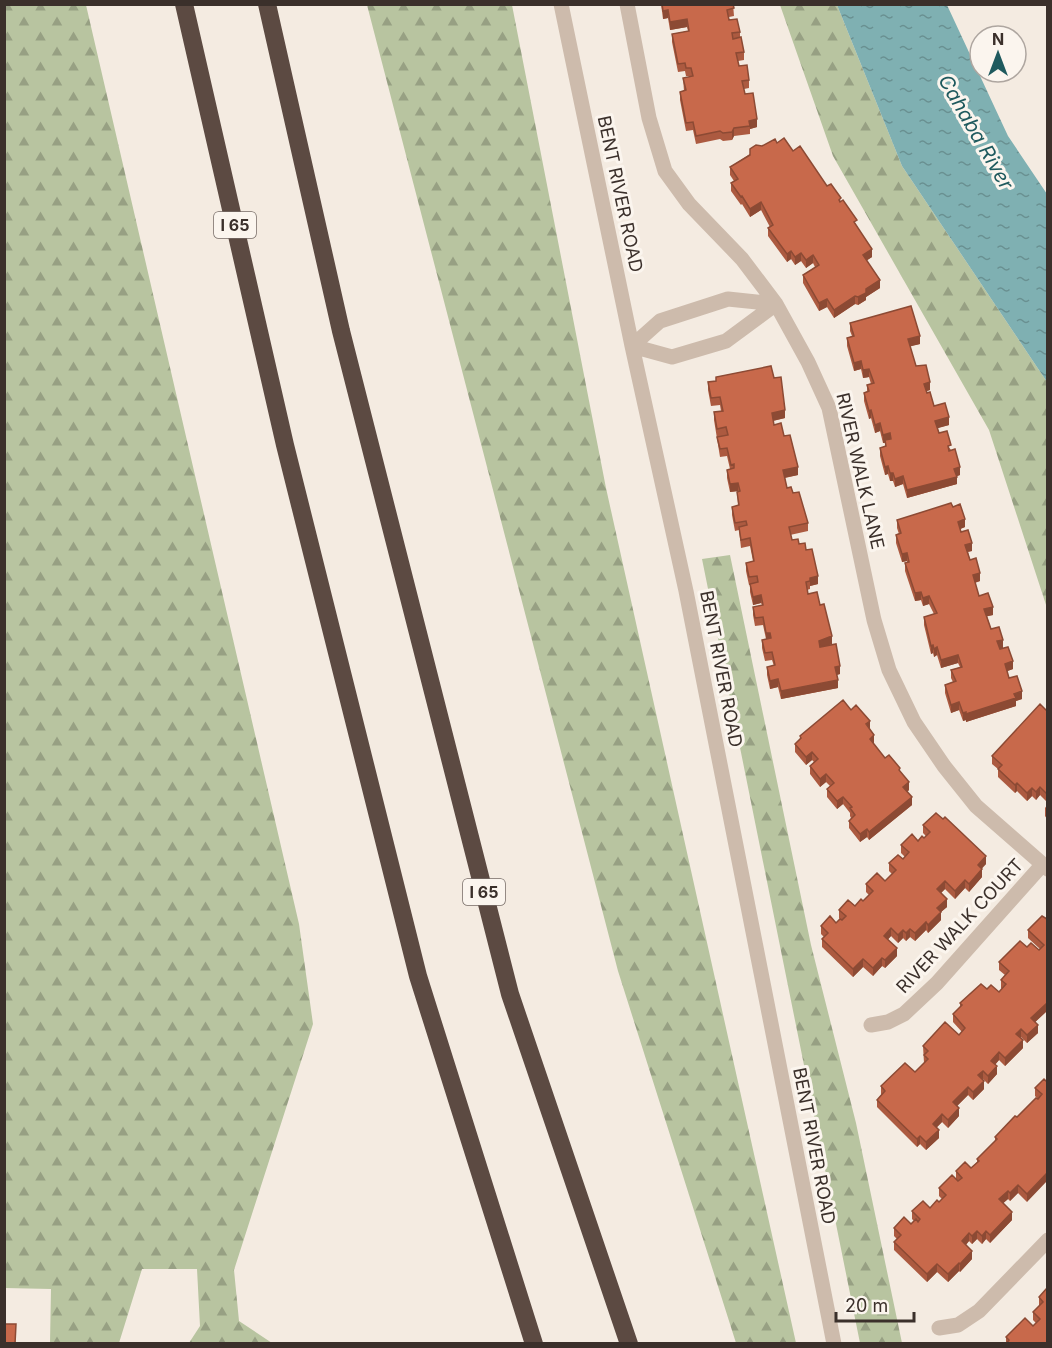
<svg xmlns="http://www.w3.org/2000/svg" width="1052" height="1348" viewBox="0 0 1052 1348" font-family="Inter,sans-serif">
<style>
.forest{fill:url(#forest-firs)}
.water{fill:url(#water-ripples)}
.lines{fill:none;stroke-linecap:round;stroke-linejoin:round}
.street{stroke:#cdbbac;stroke-width:15}
.highway{stroke:#5c4a42;stroke-width:18}
.wall{fill:#ac5a40}
.shaded-wall{fill:#8c4a34}
.building{fill:#c8694b;stroke:#8c4a34;stroke-width:1.5}
.labels{text-anchor:middle;stroke-width:6;stroke-linejoin:round;paint-order:stroke}
.shield{fill:#fbf5ee;stroke:#756b66;stroke-width:1.5}
.shield-label{font-size:16px;font-weight:bold;fill:#3b302b}
.street-label{font-size:18px;fill:#3b302b;stroke:#fbf5ee}
.water-label{font-size:20px;font-style:italic;fill:#1f5a5e;stroke:#fbf5ee}
</style>
<defs>
<pattern id="forest-firs" width="22" height="20" patternUnits="userSpaceOnUse" patternTransform="scale(1.5)"><rect width="22" height="20" fill="#b8c4a0"/><path d="M5 1l3.5 6h-7zM16 11l3.5 6h-7z" fill="#97a083"/></pattern>
<pattern id="water-ripples" width="26" height="14" patternUnits="userSpaceOnUse" patternTransform="scale(1.5)"><rect width="26" height="14" fill="#7fb0b2"/><path d="M2 4q2-2 4 0t4 0M15 11q2-2 4 0t4 0" fill="none" stroke="#699091"/></pattern>
</defs>
<rect width="100%" height="100%" fill="#f4ebe1"/>
<path class="forest" d="M5,4L86,5L299,924L313,1024L234,1270L239,1321L272,1343H189L200,1326L197,1269H142L119,1343H50L51,1289L5,1288Z
M367,5H512L606,488L796,1343H736L618,971Z
M780,5H837L902,166L1047,382V608L989,430L833,156Z
M730,555L811,945L856,1123L902,1343H860L702,559Z"/>
<path class="water" d="M837,5H947L1008,136L1047,194V382L902,166Z"/>
<g class="lines">
<path class="street" d="M561,4L632,346L686,591L834,1344
M627,4L649,118L665,171L689,204L742,259L776,304L808,362L829,408L874,620L889,670L914,722L944,766L976,806L1048,869
M632,346L672,357L726,341L776,304
M632,346L660,321L728,299L776,304
M871,1025L888,1022L904,1014L937,983L1043,864
M939,1328L958,1325L979,1311L1048,1240"/>
<path class="highway" d="M184,4L285,445L418,976L534,1344
M267,4L341,331L510,994L629,1344"/>
</g>
<path class="wall" d="M661,4H733L734,16L729,17V20L740,32V37L744,52V60L738,61L739,66L749,80V88L744,89L745,94L757,127L750,129V134L734,136L732,140L723,141L720,139L696,144L693,130L686,131L680,100V92L684,91L683,78L691,77V76H686L685,71L678,72L672,42V34L688,31L687,27L670,30L668,18L663,19Z
M777,143L793,151L841,201L857,226L872,257L867,260L880,288L866,297V300L858,305L855,304L834,318L827,307L819,311L803,283V275L815,267L813,263L806,268L801,261L795,265L791,259L787,262L768,236V228L770,227L761,210L750,217L742,204L741,205L731,191V183L734,181L730,175V167L762,146Z
M850,323L920,344L910,346L916,366L930,390L926,391L934,406L949,425L937,428L939,433L951,450L960,475L957,476V484L907,498L903,484L895,487L893,481H890L888,474L885,475L880,456V448L885,446V443H883L880,431L875,433L871,418L869,419L864,401V393L867,392V385L871,384L869,377L863,378L861,369L854,371L847,346V338L852,336L850,331Z
M774,378L785,418L773,421L774,425L784,436L798,475L785,478L787,488L793,493L808,523V531L790,535L792,540L806,550L818,584L810,586V589L807,590L808,594L820,605L832,644L825,646L840,674L837,675L838,688L781,699L778,687L770,689L767,675V667L774,666L772,660L765,661L762,648V640L766,639L763,625L755,626L753,615V607L762,605L761,603L753,605L750,592V585H749L746,571V563L753,561L750,546L741,548L739,530L735,531L732,515V507L738,506L737,492H738V491L730,492L727,478V470L730,469L727,456L720,457L714,420V412L721,411L720,405L711,406L708,390V382Z
M953,507L965,527L960,529L972,551L968,552L970,560L980,581L975,583L979,596L993,615L987,616L991,629L1003,648L1000,649L1013,669L1007,671L1009,678L1022,699L1016,701V706L966,722V720L963,721L959,710L951,713L945,693V685L953,682L951,678V670L960,667L958,663L941,668L937,655L934,657L933,653L931,654L924,625V617L934,614L929,604L923,606L921,600L915,601L905,571V563L907,562V561L902,562L896,543V535L899,534L897,528V520Z
M851,710L869,729L874,743L873,744L885,758L900,772L909,790L907,792L912,805L869,840L867,837L860,842L849,828V821L851,818L850,816V813L843,804L837,809L827,797V789L830,786L826,782L820,787L810,774V766L814,762L812,760L806,765L795,752V744L800,739V736Z
M1047,711V802L1040,795L1036,800L1032,796L1027,801L1017,791L1015,793L998,777V769L992,764V756Z
M1047,805V819L1045,816V808Z
M923,825L986,864L981,868L982,877L969,892L965,888L955,899L945,889L941,893L947,907L941,912V920L928,933L926,930L915,941L910,937L906,941L903,938L898,943L891,936L888,939L897,956L885,968L882,966L873,976L863,967L853,977L822,947V939L824,937L821,934V926L836,923L840,919L839,918V910L855,906L863,901L869,895L866,892V884L885,881L892,874L889,871V863L903,859L905,857L901,853V845L918,841L924,838L926,836L923,833Z
M1047,919V1011L1035,1022L1038,1033L1027,1043L1021,1037L1023,1048L1005,1066L999,1060L995,1065L997,1074L988,1084L983,1079L984,1089L973,1100L968,1095L957,1106L959,1116L948,1128L942,1122L937,1127L939,1138L926,1150L920,1144L917,1147L877,1107V1100L881,1095V1086L915,1072L924,1063L923,1046L959,1035L962,1032L953,1022V1014L960,1007V1003L987,989L999,992L1002,989L1001,988V980L1005,975L999,970V962L1027,947L1039,950L1040,949L1028,938V930Z
M1044,1079L1027,1202L1018,1193L1010,1201L1008,1199L1003,1203L1012,1220L990,1243L986,1239L982,1244L977,1239L972,1244L969,1241L966,1245L972,1259L960,1272L959,1271L948,1282L937,1272L927,1282L894,1250V1242L897,1239L894,1236V1228L911,1224L914,1221L912,1219V1211L930,1208L939,1202L942,1199L939,1196V1188L956,1179V1171L971,1168L977,1162V1159L995,1142V1137L1038,1099L1035,1096V1088Z
M1047,1288V1344H1006V1337L1033,1326L1036,1323L1033,1320V1312L1039,1306V1297Z"/>
<path class="shaded-wall" d="M668,10V18L663,19V11Z
M687,19V27L670,30V22Z
M757,119V127L750,129L749,121Z
M734,128V136L732,140V132Z
M761,202V210L750,217V209Z
M872,249V257L863,263V255Z
M791,251V259L787,262V254Z
M801,253V261L795,265V257Z
M813,255V263L806,268V260Z
M880,280V288L866,297V300L858,305V297L866,289Z
M855,296V304L834,318V310Z
M827,299V307L819,311V303Z
M920,336V344L908,347V339Z
M861,361V369L854,371V363Z
M869,369V377L863,378V370Z
M930,382V390L924,392V384Z
M785,410V418L772,421V413Z
M871,410V418L869,419V411Z
M949,417V425L935,429V421Z
M880,423V431L875,433V425Z
M890,433V441L883,443V435Z
M888,466V474L885,475V467Z
M798,467V475L783,478V470Z
M960,467V475L954,477V469Z
M890,473H893V481H890Z
M903,476V484L895,487V479Z
M957,477V484L907,498V490Z
M738,483V491L730,492V484Z
M965,519V527L958,530V522Z
M972,543V551L965,552V545Z
M907,553V561L902,562V554Z
M980,573V581L973,583V575Z
M818,576V584L810,586V578Z
M921,592V600L915,601V593Z
M761,595V603L753,605V597Z
M929,596V604L923,606V598Z
M993,607V615L984,617V609Z
M766,633H770V641H766Z
M832,636V644L819,649V641Z
M1003,640V648L997,649V641Z
M933,645V653L931,654V646Z
M937,647V655L934,657V649Z
M958,655V663L941,668V660Z
M1013,661V669L1005,672V664Z
M840,666V674L835,675V667Z
M778,679V687L770,689V681Z
M838,680V688L781,699V691Z
M1022,691V699L1016,701V706L966,722V714Z
M959,702V710L951,713V705Z
M966,712V720L963,721V713Z
M870,721V729L866,724Z
M874,735V743L870,747V739Z
M812,752V760L806,765V757Z
M826,774V782L820,787V779Z
M909,782V790L903,795V787Z
M1017,783V791L1015,793V785Z
M1040,787V795L1036,800V792Z
M1032,788V796L1027,801V793Z
M843,797V804L837,809V801Z
M912,797V805L869,840V832Z
M867,829V837L860,842V834Z
M986,856V864L978,873V865Z
M982,869V877L969,892V884Z
M965,880V888L955,899V891Z
M945,881V889L937,897V889Z
M947,899V907L941,912V920L928,933V925L937,908Z
M926,922V930L915,941V933Z
M891,928V936L884,944V936Z
M910,929V937L906,941V933Z
M903,930V938L898,943V935Z
M897,948V956L885,968V960Z
M882,958V966L873,976V968Z
M863,959V967L853,977V969Z
M1047,1003V1011L1031,1026V1018Z
M1038,1025V1033L1027,1043V1035Z
M1021,1029V1037L1016,1042V1034Z
M1023,1040V1048L1005,1066V1058Z
M999,1052V1060L991,1069V1061Z
M997,1066V1074L988,1084V1076Z
M983,1071V1079L978,1075Z
M984,1081V1089L973,1100V1092Z
M968,1087V1095L953,1110V1102Z
M959,1108V1116L948,1128V1120Z
M942,1114V1122L933,1131V1124Z
M939,1130V1138L926,1150V1142Z
M920,1136V1144L917,1147V1139Z
M1047,1173V1181L1027,1202V1194Z
M1018,1185V1193L1010,1201V1193Z
M1008,1191V1199L999,1207V1199Z
M1012,1212V1220L990,1243V1235Z
M977,1231V1239L972,1244V1236Z
M986,1231V1239L982,1244V1236Z
M969,1233V1241L962,1249V1241Z
M972,1251V1259L960,1272V1264Z
M959,1263V1271L948,1282V1274Z
M937,1264V1272L927,1282V1274Z"/>
<path class="building" d="M662,4H733L734,8L727,10L729,20L737,19L740,32L732,33L733,39L741,37L744,52L736,53L739,66L747,65L749,80L742,81L745,94L753,93L757,119L749,121L750,126L734,128L732,132L723,133L720,131L696,136L693,122L686,123L680,92L686,90L683,78L693,76L691,68H686L685,63L678,64L672,34L689,31L687,19L670,22L668,10L663,11Z
M784,138L793,151L800,146L827,186L831,184L841,198L839,200L840,202L843,200L857,220L854,222L872,249L863,255L880,280L866,289V293L858,297L855,296L834,310L827,299L819,303L803,275L819,265L813,255L806,260L801,253L795,257L791,251L787,254L768,228L773,225L761,202L750,209L742,196L741,197L731,183L738,179L730,167L750,155V149L756,145L762,146L775,139L777,143Z
M911,306L920,336L908,339L916,366L926,365L930,382L924,384L927,393L930,392L934,406L945,403L949,417L935,421L939,433L947,431L951,445L948,446L949,451L955,449L960,467L954,469L957,477L907,490L903,476L895,479L893,473H890L888,466L885,467L880,448L886,446L885,440L891,439L890,433L883,435L880,423L875,425L871,410L869,411L864,393L869,391L867,385L874,383L869,369L863,370L861,361L854,363L847,338L854,336L850,323Z
M771,366L774,378L781,377L785,410L772,413L774,425L781,423L784,436L790,435L798,467L783,470L787,488L791,487L793,493L799,492L808,523L789,527L792,540L798,539L799,544L805,543L806,550L812,549L818,576L810,578V581L806,582L808,594L817,592L820,605L824,604L832,636L819,641L820,647L836,644L840,666L835,667L838,680L781,691L778,679L770,681L767,667L775,665L772,652L765,653L762,640L771,638L770,633H766L763,617L755,618L753,607L763,605L761,595L753,597L750,584L758,582L757,576L749,577L746,563L754,561L750,538L741,540L739,527L747,525L746,521L735,523L732,507L739,505L737,492L740,491L738,483L730,484L727,470L734,468V464L731,465L727,448L720,449L717,437L728,435L726,427L717,429L714,412L723,411L720,397L711,398L708,382L716,381V377Z
M951,503L953,507L960,504L965,519L958,522L961,532L968,530L972,543L965,545L970,560L976,558L980,573L973,575L979,596L988,593L993,607L984,609L991,629L999,627L1003,640L997,641L1000,649L1008,647L1013,661L1005,664L1009,678L1017,676L1022,691L1014,694L1016,698L966,714V712L963,713L959,702L951,705L945,685L956,681L951,670L962,667L958,655L941,660L937,647L934,649L933,645L931,646L924,617L937,613L929,596L923,598L921,592L915,593L905,563L909,562L907,553L902,554L896,535L901,533L897,520Z
M843,700L851,710L856,705L870,721L866,724L874,735L870,739L885,758L889,755L900,768L899,770L909,782L903,787L912,797L869,832L867,829L860,834L849,821L855,815L850,808L852,807L843,797L837,801L827,789L834,783L826,774L820,779L810,766L818,759L812,752L806,757L795,744L801,738L800,736Z
M1040,704L1047,711V794L1040,787L1036,792L1032,788L1027,793L1017,783L1015,785L998,769L1002,765L992,756Z
M936,813L943,819L945,817L986,856L978,865L982,869L969,884L965,880L955,891L945,881L937,889L947,899L937,908L941,912L928,925L926,922L915,933L910,929L906,933L903,930L898,935L891,928L884,936L897,948L885,960L882,958L873,968L863,959L853,969L822,939L828,933L821,926L830,916L836,923L840,919L842,920L846,916L839,910L848,900L855,906L861,899L863,901L873,891L866,884L877,873L885,881L896,870L889,863L898,855L903,859L909,852L901,845L912,834L918,841L922,836L924,838L930,832L923,825Z
M1042,916L1047,919V1003L1031,1018L1038,1025L1027,1035L1021,1029L1016,1034L1023,1040L1005,1058L999,1052L991,1061L997,1066L988,1076L983,1071L978,1075L984,1081L973,1092L968,1087L953,1102L959,1108L948,1120L942,1114L933,1124L939,1130L926,1142L920,1136L917,1139L877,1100L885,1091L881,1086L905,1063L915,1072L928,1059L924,1055L928,1051L923,1046L945,1022L959,1035L965,1028L953,1014L962,1005L960,1003L981,984L987,989L991,985L999,992L1006,984L1001,980L1009,971L999,962L1020,941L1027,947L1031,943L1039,950L1044,945L1028,930Z
M1044,1079L1047,1082V1173L1027,1194L1018,1185L1010,1193L1008,1191L999,1199L1012,1212L990,1235L986,1231L982,1236L977,1231L972,1236L969,1233L962,1241L972,1251L960,1264L959,1263L948,1274L937,1264L927,1274L894,1242L901,1235L894,1228L904,1217L911,1224L916,1219L918,1222L920,1219L912,1211L923,1201L930,1208L937,1200L939,1202L946,1195L939,1188L952,1175L958,1181L962,1178L956,1171L965,1162L971,1168L979,1161L977,1159L997,1139L995,1137L1015,1116L1017,1117L1036,1098L1038,1099L1042,1094L1035,1088Z
M1047,1288V1344H1006L1009,1340L1006,1337L1025,1318L1033,1326L1040,1319L1033,1312L1043,1302L1039,1297Z
M4,1324H16L15,1344H4Z"/>
<g class="labels">
<g class="shield">
<rect x="214" y="212" width="42" height="26" rx="4.5"/>
<rect x="463" y="879" width="42" height="26" rx="4.5"/>
</g>
<g class="shield-label">
<text x="235" y="231">I 65</text>
<text x="484" y="898">I 65</text>
</g>
<g class="street-label">
<text transform="translate(620 194) rotate(78)" y="6">BENT RIVER ROAD</text>
<text transform="translate(860 471) rotate(77)" y="6">RIVER WALK LANE</text>
<text transform="translate(721 669) rotate(79)" y="6">BENT RIVER ROAD</text>
<text transform="translate(960 926) rotate(-47)" y="6">RIVER WALK COURT</text>
<text transform="translate(814 1146) rotate(79)" y="6">BENT RIVER ROAD</text>
</g>
<g class="water-label">
<text transform="translate(976 132) rotate(60)" y="7">Cahaba River</text>
</g>
</g>
<rect width="1052" height="1348" fill="none" stroke="#3b302b" stroke-width="12"/>
<g transform="translate(998 54)"><circle r="28" fill="#fbf5ee" stroke="#aea6a0" stroke-width="1.5"/>
<path d="M0-4.5L10 22L0 15L-10 22Z" fill="#1f5a5e"/>
<text y="-9" font-size="16" font-weight="bold" text-anchor="middle" fill="#3b302b">N</text>
</g>
<path d="M836 1312v9h78v-9" fill="none" stroke="#3b302b" stroke-width="3"/>
<text x="845" y="1312" font-size="18" fill="#3b302b" stroke="#fbf5ee" stroke-width="4.5" paint-order="stroke">20 m</text>
</svg>
